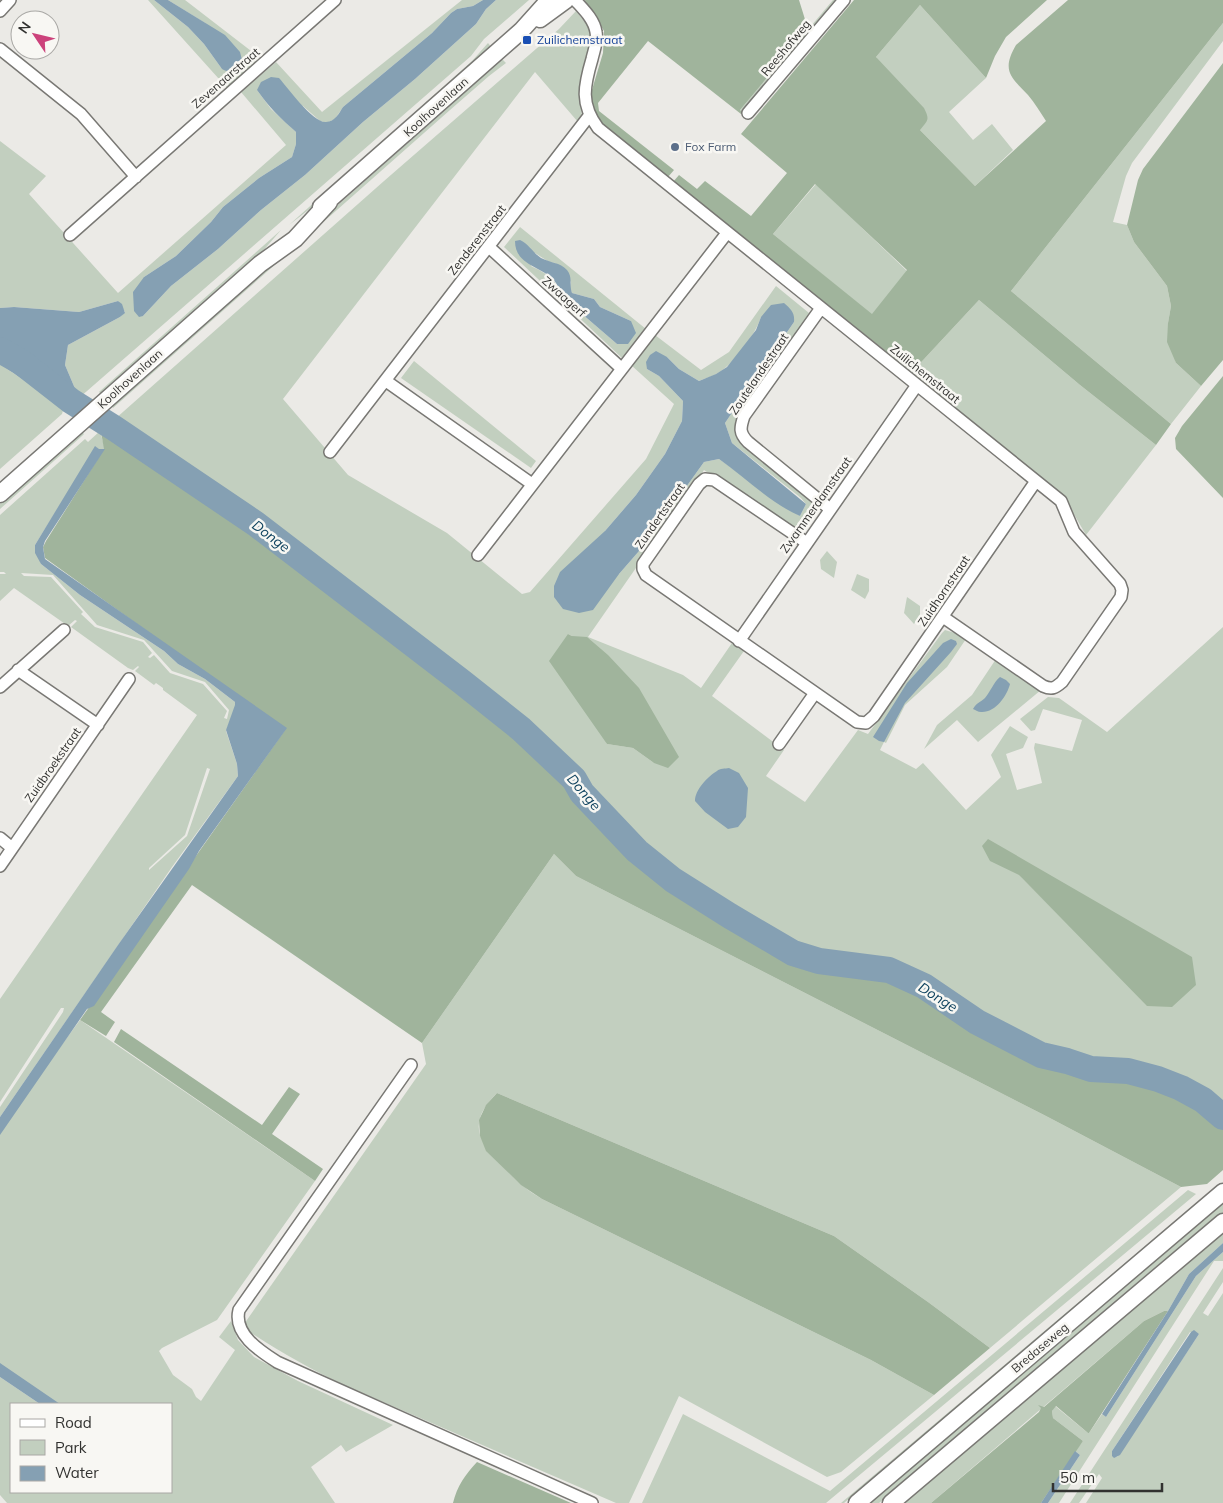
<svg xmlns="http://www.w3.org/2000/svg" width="1223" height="1503" viewBox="0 0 1223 1503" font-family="Mulish,sans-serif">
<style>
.green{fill:#c2cfbf;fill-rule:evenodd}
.forest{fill:#a0b49c;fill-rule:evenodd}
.water{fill:#85a0b3}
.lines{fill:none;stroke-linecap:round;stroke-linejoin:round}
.river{stroke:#85a0b3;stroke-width:26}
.street-casing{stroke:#797874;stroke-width:14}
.secondary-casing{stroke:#797874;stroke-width:19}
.street{stroke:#fff;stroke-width:11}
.secondary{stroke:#fff;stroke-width:16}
.transit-dot{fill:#1a4fb4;stroke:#f8f7f3;stroke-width:2}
.service-dot{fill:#5c6f8a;stroke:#f8f7f3;stroke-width:2}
.labels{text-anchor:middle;stroke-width:5;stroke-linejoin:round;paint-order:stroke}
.transit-label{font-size:12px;fill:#164399;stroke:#f8f7f3;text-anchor:start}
.street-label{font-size:12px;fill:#323230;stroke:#f8f7f3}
.service-label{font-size:12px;fill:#4e5e75;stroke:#f8f7f3;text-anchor:start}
.water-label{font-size:14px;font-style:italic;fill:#0e425e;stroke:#f8f7f3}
</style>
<rect width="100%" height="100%" fill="#ebeae6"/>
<path class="green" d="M148,0H154L188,27L204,44L222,69L205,23L168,0H185L255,54L261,61L228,89Z
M462,0H483L473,6L457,9L451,13L432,33L343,107L335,119L327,123L320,121L303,106L257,90L271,109L296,132V144L292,157L259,178L223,207L211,222L176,256L144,277L143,316L171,286L218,249L261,210L305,175L363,122L415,79L476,24L486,9L496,0H529L484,39L471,56L79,398L65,365L68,345L120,317L125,312L118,301L79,312L14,307L0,308V141L46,176L29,194L118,293L286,145L241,92L276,62L322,112Z
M833,0H838L743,113L740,110Z
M920,5L986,78L949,112L973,140L992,124L1013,150L975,186L920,130L876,57Z
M576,11L589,27L592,38L580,97L582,117L578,122L535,72L283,399L348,475L447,533L522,594L530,592L646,459L674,404L631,365L655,335L701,370L729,352L776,286L809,313L806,321L735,422L736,434L741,443L815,504L796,532L704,470L588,637L683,675L701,688L732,643L744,651L712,696L784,750L766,776L805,802L858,730L868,734L942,633L945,630L955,633L966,639L947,667L905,705L886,743L884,742L880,750L916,769L923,763L966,810L1001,777L991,755L1010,726L1028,737L1023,748L1006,754L1017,790L1042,783L1034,748L1035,743L1072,751L1082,720L1043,709L1035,730L1031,731L1020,719L1048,697L1059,698L1107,732L1223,627V1107L1208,1095L1173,1076L1149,1068L1069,1056L1029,1040L982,1014L942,986L862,957L815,951L788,946L690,886L628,836L585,791L560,762L538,740L476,688L326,573L115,419L384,181L559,29ZM761,317L794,322L725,423L732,443L801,498L806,504L800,516L719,459L704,462L646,543L619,574L605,531L636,495L665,454L682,421L683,401L659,376L647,369L667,357L679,369L699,381C705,378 712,377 718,373C735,363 755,335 761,317ZM568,634L572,636L654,763L633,748L607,744ZM1019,875L1172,1007L1070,926Z
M1223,23V41L1132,163L1126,176L1113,222L1127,225L1134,242L1167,286L1171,306L1168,323L1176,363L1201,386L1171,424L1011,291Z
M488,43L492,48L311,208L289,225L472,61Z
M502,59L506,63L489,76L450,110L303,240L320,221Z
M816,184L907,271L872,315L773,234Z
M520,227L646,329L622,358L504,247ZM535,253L549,262L555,263L571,282L570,288L572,293L594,299L600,307L631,321L617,344L560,295C555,277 547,274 531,266Z
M281,230L262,252L101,394L99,392Z
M296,246L113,408L112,406L274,262Z
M979,300L1080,385L1156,445L1086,535L1064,497L912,372Z
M414,361L536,461L531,468L401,378Z
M0,364L64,407L62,414L0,469Z
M100,431L105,449H98L96,447L35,545L41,564L80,595L164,651L178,664L205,679L235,702L236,705L226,731L237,764L238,776L172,867L0,1117V1107L63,1012L64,1008H61L0,1102V999L197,715L163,690V688L156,683L154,685L135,671L139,667L138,666L133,670L128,668L71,627L77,621L75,620L68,626L14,588L0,601V574H6L4,572H0V515L85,439L88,442ZM21,573L53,575L97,625L144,640L172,671L205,682L229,710L227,719L224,718L227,711L203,684L170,673L154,655L150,658L148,657L152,653L143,642L95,627L81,614L83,612L51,577L24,576ZM207,768L210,769L187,836L149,870V868L185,835Z
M82,432L84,434L82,436L0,509V504Z
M827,551L837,562L834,578L821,569L820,560Z
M857,574L869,579V591L865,599L851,590Z
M907,597L920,606V615L914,624L904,613Z
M996,659L1041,690L978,742L957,720L924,749L937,725L972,695Z
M554,854L576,876L1046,1116L1181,1187L990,1348L928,1302L834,1236L497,1093C486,1104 475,1118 480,1135C481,1139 486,1144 489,1148C505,1170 518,1185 542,1199L871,1360L934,1395L841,1472L827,1477L679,1396L629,1503H616L344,1385C308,1368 275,1349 242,1327L426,1064L422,1043Z
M80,1020L315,1181L217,1320L162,1348L159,1351L173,1375L192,1389L196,1397L201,1401L235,1350L219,1337L231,1321L238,1340L254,1357L298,1381L393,1425L346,1452L341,1445L311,1467L335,1503H7L0,1495V1377L40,1404H11V1492H171V1404H52L0,1368V1129Z
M1188,1190L1196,1194L826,1503H642L683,1414L830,1491Z
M1196,1203L1197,1205L844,1503H841Z
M1223,1203V1213L879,1503H868Z
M1223,1233V1243L1189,1274L1168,1311H1164L1144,1321L931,1503H902Z
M1223,1252V1261H1214L1059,1503H1048L1080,1455L1075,1451L1083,1441L1053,1418L1052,1411L1055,1406L1088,1433H1089L1102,1414L1106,1417L1196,1276Z
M1223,1268V1282L1203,1313L1208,1316L1223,1293V1503H1086L1102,1478L1099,1474L1079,1503H1070ZM1190,1332L1199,1334L1117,1457L1112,1451Z"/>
<path class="forest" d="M585,0H799L808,29L740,110L742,112L741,114L648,41L598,103L599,111L674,170L668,177L599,121L592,107L591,93L603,53L604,31L596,17L586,5Z
M854,0H1047L1006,37L995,56L986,78L920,5L876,57L924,108C930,120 928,120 920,130L975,186L1046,121C1040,112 1035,103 1028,95C1011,77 1001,71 1016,45L1068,0H1223V23L1011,291L1171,424L1156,445L1080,385L979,300L912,372L673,182L679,175L697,189L705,181L751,216L787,173L741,134ZM815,184L907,270L872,314L773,234Z
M1223,63V360L1201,386L1176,363L1167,342L1168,323L1171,306L1167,286L1134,242L1127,225L1138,180L1143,169Z
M1223,376V498L1176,449L1175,438L1182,426Z
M115,419L326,573L476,688L538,740L560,762L585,791L628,836L690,886L788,946L881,960L942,986L982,1014L1029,1040L1069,1056L1149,1068L1173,1076L1208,1095L1223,1107V1170L1207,1184L1181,1187L1046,1116L576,876L554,854L422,1043L192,885L101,1012L115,1022L106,1036L80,1020L285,730L45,558L43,547L46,541L104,449L101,432Z
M568,634L572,636L587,637L608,655L639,688L679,757L668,768L654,763L633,748L607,744L549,661Z
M988,839L1192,957L1196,985L1172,1007L1147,1006L1019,875L990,861L982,846Z
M121,1029L262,1125L289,1087L300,1094L272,1134L323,1169L315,1181L114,1042Z
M497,1093L834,1236L928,1302L990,1348L934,1395L871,1360L542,1199L521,1185L486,1151L480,1136L479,1120L486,1105Z
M1164,1311H1168L1089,1433H1088L1056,1406L1052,1411L1053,1418L1083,1441L1041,1503H931L1039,1412L1041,1408L1038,1405L1044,1407L1144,1321Z
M477,1462L571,1503H453C457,1486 465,1475 477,1462Z"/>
<path class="water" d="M154,0H168L225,35L240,52L242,60C237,68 232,75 222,69L204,44L188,27Z
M483,0H496L486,9L476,24L415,79L363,122L305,175L261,210L218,249L171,286L143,316L139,317L134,311L133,292L144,277L176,256L211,222L223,207L259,178L292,157L296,144V132C281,119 268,106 257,90L261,82L271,77L279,78C288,88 313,123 326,122C335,122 339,113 343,107L432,33L451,13L457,9L473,6Z
M520,240C529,244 533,253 541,258C550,263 560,262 567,270C573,277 569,285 572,293L594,299L600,307L631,321L636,333L628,344H617L560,295C559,291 558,286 556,283C545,266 515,267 515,241Z
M118,301L122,304L125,313L120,317L68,345L65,365L79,398L64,407L0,364V308L14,307L79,312Z
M784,303C791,309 795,313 794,322L725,423L732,443L806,504L800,516C770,503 746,478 719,459L704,462L646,543L619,574L593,610L579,613L563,609L554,597V586L560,572L605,531L636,495L665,454L682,421L683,401L659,376L647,369L646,362L650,355L656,351L667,357L679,369L699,381L716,374L727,367L756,330L761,317L771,305Z
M95,446L99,449H105L45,541L43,547L45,559L287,728L199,851L189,869L94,1006L87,1009L0,1135V1117L118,945L238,776L237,764L226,730L235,705V702L205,679L178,664L164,651L80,595L41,564L35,553V545Z
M951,639L956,641L957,644L951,652L905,703L884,742L879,741L873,737L907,683L943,643Z
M1000,677L1006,680L1010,684C1007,696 995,713 981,712C978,712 976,710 973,709C977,702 980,703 985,698C991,691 993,683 1000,677Z
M729,768L739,773L748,788L746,817L738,827L728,829L705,812L695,801C695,790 707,777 717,771C720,768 725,769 729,768Z
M1223,1243V1252L1196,1276L1106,1417L1102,1414L1168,1311L1189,1274Z
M1194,1330L1199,1334L1120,1455L1114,1458L1112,1456V1451L1191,1332Z
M0,1363L60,1404H40L0,1377Z
M1075,1451L1080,1455L1048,1503H1041Z"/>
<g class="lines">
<path class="river" d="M0,350L21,362L71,401L114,428L256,524L462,682L521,729L574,779L582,793L637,851L673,880L730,916L793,953L819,961L889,970L924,986L977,1022L1041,1055L1067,1061L1091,1069L1128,1071L1158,1079L1181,1088L1203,1100L1223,1117"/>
<g class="street-casing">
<path id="street" d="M575,0C583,9 594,19 596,32C598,41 594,50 592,59C584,86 580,104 598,128L1061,501L1074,532L1120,584L1122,590L1121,597L1062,682C1055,688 1052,690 1043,686L943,617
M0,11L10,0
M0,49L81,114L136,177
M748,113L844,0
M70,235L335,0
M489,247L621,368
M821,308L744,416C740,428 739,433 748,442L830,509
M386,381L532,484
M330,452L589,116
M807,543L714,480L705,479L699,484L643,564V569L646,575L857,722L866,723L874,716L1036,481
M478,555L727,233
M739,641L917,385
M18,670L98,725
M0,687L64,630
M779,744L815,693
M0,838L12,848
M0,866L129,679
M411,1065L239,1310C233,1334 260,1351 277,1362L592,1503"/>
</g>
<g class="secondary-casing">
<path id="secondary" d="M540,19L566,0
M321,207L521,31L549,0
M0,494L260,264L295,239L329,202
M857,1503L1223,1192
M891,1503L1223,1222"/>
</g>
<use href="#street" class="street"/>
<use href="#secondary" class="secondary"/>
</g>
<rect class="transit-dot" x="522" y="35" width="10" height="10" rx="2.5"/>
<circle class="service-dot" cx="675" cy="147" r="5"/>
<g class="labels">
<g class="transit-label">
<text x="537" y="44">Zuilichemstraat</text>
</g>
<g class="street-label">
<text transform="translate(786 48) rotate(-50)" y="4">Reeshofweg</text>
<text transform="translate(226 78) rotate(-41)" y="4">Zevenaarstraat</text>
<text transform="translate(436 107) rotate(-42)" y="4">Koolhovenlaan</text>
<text transform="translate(477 240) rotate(-52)" y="4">Zenderenstraat</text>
<text transform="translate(564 297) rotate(42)" y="4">Zwaagerf</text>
<text transform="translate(759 374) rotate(-56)" y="4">Zoutelandestraat</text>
<text transform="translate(925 374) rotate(39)" y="4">Zuilichemstraat</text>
<text transform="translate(130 379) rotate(-42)" y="4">Koolhovenlaan</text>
<text transform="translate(816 505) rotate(-55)" y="4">Zwammerdamstraat</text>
<text transform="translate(660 516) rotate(-55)" y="4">Zundertstraat</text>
<text transform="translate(944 591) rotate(-56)" y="4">Zuidhornstraat</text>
<text transform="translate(53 765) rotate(-55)" y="4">Zuidbroekstraat</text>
<text transform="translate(1040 1348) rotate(-40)" y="4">Bredaseweg</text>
</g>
<g class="service-label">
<text x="685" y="151">Fox Farm</text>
</g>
<g class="water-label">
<text transform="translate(271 536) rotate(37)" y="5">Donge</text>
<text transform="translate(584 792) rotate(49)" y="5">Donge</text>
<text transform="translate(938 997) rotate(32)" y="5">Donge</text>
</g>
</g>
<rect x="10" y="1403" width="162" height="90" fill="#f8f7f3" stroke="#a9a8a5"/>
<rect x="20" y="1419" width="25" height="8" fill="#ffffff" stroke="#a9a8a5"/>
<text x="55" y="1428" font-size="15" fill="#323230">Road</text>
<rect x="20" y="1440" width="25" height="15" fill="#c2cfbf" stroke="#a9a8a5"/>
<text x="55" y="1453" font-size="15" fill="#323230">Park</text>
<rect x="20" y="1466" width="25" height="15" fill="#85a0b3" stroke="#a9a8a5"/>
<text x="55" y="1478" font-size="15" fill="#323230">Water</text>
<g transform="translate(35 35) rotate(305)"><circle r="24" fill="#f8f7f3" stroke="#a9a8a5"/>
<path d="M0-4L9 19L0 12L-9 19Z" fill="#cc427b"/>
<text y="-8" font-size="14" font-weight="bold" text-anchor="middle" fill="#323230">N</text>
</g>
<path d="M1053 1483v8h109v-8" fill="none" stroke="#323230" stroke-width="2.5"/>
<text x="1060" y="1483" font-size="15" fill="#323230" stroke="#f8f7f3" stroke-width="4" paint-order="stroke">50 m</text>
</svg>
